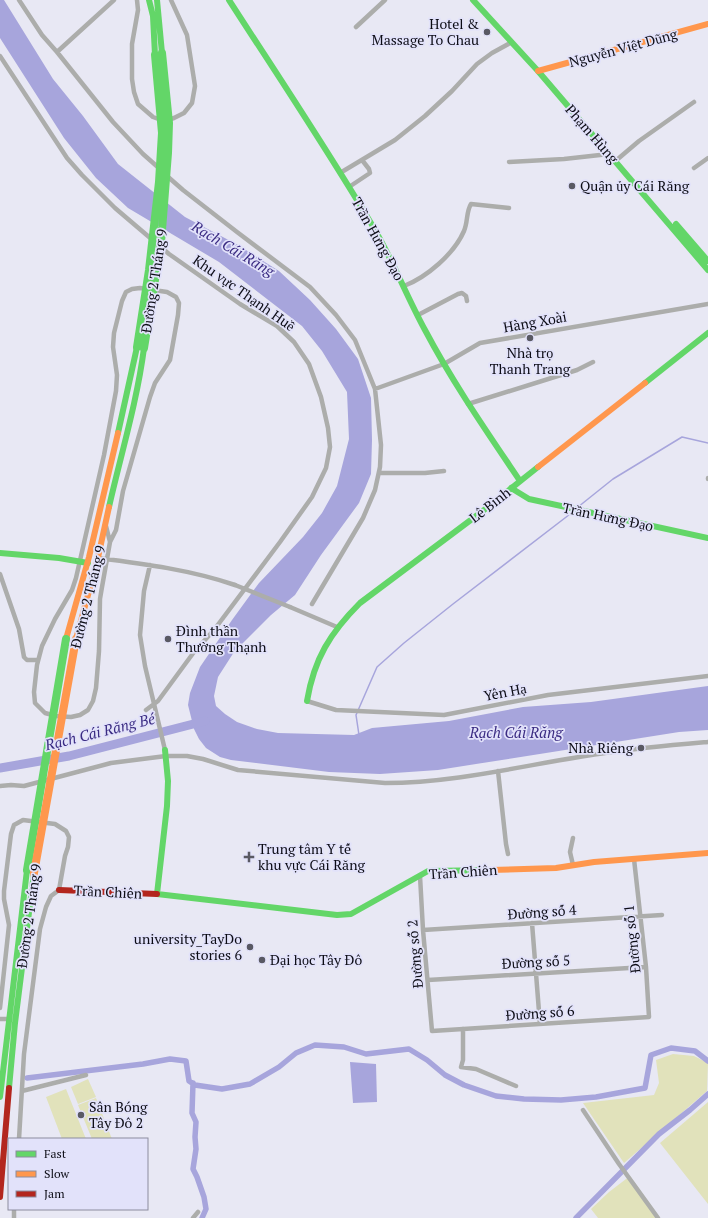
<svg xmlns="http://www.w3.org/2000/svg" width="708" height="1218" viewBox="0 0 708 1218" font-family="'PT Serif',serif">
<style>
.green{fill:#e1e2bb}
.water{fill:#a7a5dc}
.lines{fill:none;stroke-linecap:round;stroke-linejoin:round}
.stream{stroke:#a7a5dc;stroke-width:1.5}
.canal{stroke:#a7a5dc;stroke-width:5.5}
.river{stroke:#a7a5dc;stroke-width:9}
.street{stroke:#acadab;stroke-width:4.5}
.fast{stroke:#63d668;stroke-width:6}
.slow{stroke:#ff974d;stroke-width:6}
.jam{stroke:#b3261e;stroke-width:6}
.street-bridge{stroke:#acadab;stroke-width:4.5}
.fast-bridge{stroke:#63d668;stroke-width:8}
.slow-bridge{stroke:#ff974d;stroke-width:8}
.poi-dot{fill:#595963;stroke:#e2e2fa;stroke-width:1.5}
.labels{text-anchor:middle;stroke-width:3.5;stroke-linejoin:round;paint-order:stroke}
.poi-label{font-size:14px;fill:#0c0c15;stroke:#e2e2fa;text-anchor:start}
.street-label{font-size:14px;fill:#0c0c15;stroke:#e2e2fa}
.water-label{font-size:15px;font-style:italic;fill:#3b2c83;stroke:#e2e2fa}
</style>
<rect width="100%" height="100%" fill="#e8e8f4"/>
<path class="green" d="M673,1054L694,1056L708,1063L707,1091L624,1163L583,1103L654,1095L659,1083L656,1060Z
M88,1079L96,1097L78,1104L71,1087Z
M66,1089L86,1139H62L46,1097Z
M96,1098L110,1134L112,1139H92L78,1105Z
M708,1102V1204L660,1143Z
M630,1176L660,1218H598L591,1209L609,1192Z"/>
<path class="water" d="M0,0H4L53,79L83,116L118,164L185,217L238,245L279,271L310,300L336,329L358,359L371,398L372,440L371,474L359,503L321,555L295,595L271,615L234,652L218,677L214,696L216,706L225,714L237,722L257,729L278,733L354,735L372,728L449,721L523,707L591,702L708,686V730L679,732L438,770L380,774L329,772L231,760L220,757L206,748L199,739L194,729L188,705L190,693L200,667L232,620L259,583L303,537L322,513L337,486L349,439L347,392L322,351L302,326L219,262L128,208L96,178L64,138L0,38Z
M350,1062L376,1064L377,1102L353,1103Z"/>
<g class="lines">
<path class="stream" d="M578,507L613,479L682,437L708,443
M359,735L356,715L377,667L404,643L453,604L574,511"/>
<path class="canal" d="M27,1078L143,1064L170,1059L186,1061L189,1081L195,1085L222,1089L250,1084L279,1067L296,1053L315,1045L344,1047L366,1054L409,1049L427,1060L445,1075L464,1085L496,1096L524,1099L561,1100L596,1097L645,1088L651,1055L671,1048L695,1051L708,1061
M193,1083L192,1113L196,1122L195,1137L196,1149L193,1169L197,1177L204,1197L206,1209L202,1218
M576,1218L659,1134L690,1110L708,1094"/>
<path class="river" d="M0,768L69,756L205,721"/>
<path class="street" d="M19,0L42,35L57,52L114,0
M137,0L138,10L132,44V79L134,92L138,104L153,117L164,121L174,118L184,113L192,103L195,86L187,35L171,0
M356,27L385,0
M57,52L113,122L143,154L160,169
M0,56L67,158L82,175L115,208L169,254L240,304L277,326L294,342L309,364L321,397L328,428L330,447L326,468L312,497L280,542L214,630L194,652L158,701L146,710
M619,158L639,141L694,102
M509,162L564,159L609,154
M694,168L708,158
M340,173L395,140L425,116L452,91L477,64L492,53L512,42
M167,176L183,190L237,232L310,287L336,315L355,340L375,389L381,445L380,467L375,490L363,518L312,604
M349,187L370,173L369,169L362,160
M404,286C427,277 454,254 464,231C468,222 466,212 471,204L509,208
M140,288L167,292L176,297L179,303L178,315L170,360L155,383L150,397L123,491L116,530L110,542L102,587L100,599L99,651L96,688L93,701L88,710L80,715L71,717L56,716L45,713L35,703L34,692L37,665L42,646L55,619L72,590L76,578L104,455L116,391L117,375L113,347L114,333L122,301L126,292L132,289Z
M418,315L458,294L462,293L466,296L467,301
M375,389L444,364L480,343L708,304
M468,404L577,370L593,362
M379,473H425L444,471
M708,479V478
M106,526L110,542
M98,558C145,564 191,570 235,585
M150,565L144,591L140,635L145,666L165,750
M0,574L19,629L24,657L27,660H38
M290,607L337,627
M307,701L336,710L444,715L548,695L708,676
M498,771L506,844L508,854
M0,786L11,785L24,786L111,763L166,756H187L203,759L238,770L385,783C459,783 532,763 605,753C639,748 674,745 708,742
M573,838L570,852L573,865
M420,876L423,930L432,1031L649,1017L646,967L634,859
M532,923L540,1024
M423,930L662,915
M428,980L646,967
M0,1008L9,925L4,899V891L11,834L14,825L23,820L55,824L66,831L69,837L68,847L65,856L59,890L51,896L46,907L40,929L24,1054L19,1139
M0,1019H9
M463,1029V1060L461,1067L476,1069L516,1086
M22,1091L86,1075
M583,1110L619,1164L658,1218
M14,1218V1209
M193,1218L198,1212"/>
<path class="fast" d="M149,0L153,16L155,55
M157,0L162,53
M229,0C278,76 329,152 375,230C394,263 407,297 425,330C453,383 487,432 520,481
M473,0L538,71L708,270
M676,224L708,261
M645,383L708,333
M118,433L137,347
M511,488L529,499L708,538
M109,507C121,454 137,402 144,348
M0,553L59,558L88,563
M307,701C314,659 330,633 360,603L484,510L538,467
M165,750L168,781L167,806L157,894L337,915L351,914L428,871L491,870
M9,1088L15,1023L34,873
M0,1097L27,870"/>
<path class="slow" d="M538,71L708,24
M538,467L645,383
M66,639L89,557L118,433
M76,639L97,562L109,507
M491,870L556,868L594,862L708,853"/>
<path class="jam" d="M59,890L157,894
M0,1197L9,1088"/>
<path class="street-bridge" d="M235,585L290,607"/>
<path class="fast-bridge" d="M137,347L149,270L159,182L162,133L155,55
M144,348L161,243L168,153L169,123L162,53
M27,870L66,639"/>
<path class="slow-bridge" d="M34,873L76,639"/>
</g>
<g class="poi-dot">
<circle cx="487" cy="32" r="4"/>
<circle cx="572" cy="186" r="4"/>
<circle cx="530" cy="338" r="4"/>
<circle cx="168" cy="639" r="4"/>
<circle cx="641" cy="748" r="4"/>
<path d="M247 851h4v4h4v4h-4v4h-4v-4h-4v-4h4z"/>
<circle cx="250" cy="947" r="4"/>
<circle cx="262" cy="960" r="4"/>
<circle cx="81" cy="1115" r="4"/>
</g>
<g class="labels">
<g class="poi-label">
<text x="479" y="29" text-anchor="end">Hotel &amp;<tspan x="479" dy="16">Massage To Chau</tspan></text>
<text x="580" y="191">Quận ủy Cái Răng</text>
<text x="530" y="358" text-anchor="middle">Nhà trọ<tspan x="530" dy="16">Thanh Trang</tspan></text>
<text x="176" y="636">Đình thần<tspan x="176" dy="16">Thường Thạnh</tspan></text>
<text x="633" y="753" text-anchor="end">Nhà Riêng</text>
<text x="258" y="854">Trung tâm Y tế<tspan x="258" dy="16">khu vực Cái Răng</tspan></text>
<text x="242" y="944" text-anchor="end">university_TayDo<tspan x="242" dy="16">stories 6</tspan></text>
<text x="270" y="965">Đại học Tây Đô</text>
<text x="89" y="1112">Sân Bóng<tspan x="89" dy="16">Tây Đô 2</tspan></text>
</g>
<g class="street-label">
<text transform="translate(623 48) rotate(-15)" y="5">Nguyễn Việt Dũng</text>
<text transform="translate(592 134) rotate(49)" y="5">Phạm Hùng</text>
<text transform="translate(378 239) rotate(61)" y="5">Trần Hưng Đạo</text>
<text transform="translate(154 281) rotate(-81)" y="5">Đường 2 Tháng 9</text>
<text transform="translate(244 293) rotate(35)" y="5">Khu vực Thạnh Huề</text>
<text transform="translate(535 322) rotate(-10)" y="5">Hàng Xoài</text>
<text transform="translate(490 505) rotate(-38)" y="5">Lê Bình</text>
<text transform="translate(608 517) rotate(12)" y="5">Trần Hưng Đạo</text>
<text transform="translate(88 597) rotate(-76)" y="5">Đường 2 Tháng 9</text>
<text transform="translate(505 692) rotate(-11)" y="5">Yên Hạ</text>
<text transform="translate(463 872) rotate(-4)" y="5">Trần Chiên</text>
<text transform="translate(108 892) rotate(3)" y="5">Trần Chiên</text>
<text transform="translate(542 912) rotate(-4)" y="5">Đường số 4</text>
<text transform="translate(29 916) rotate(-82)" y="5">Đường 2 Tháng 9</text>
<text transform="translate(632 939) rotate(-96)" y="5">Đường số 1</text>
<text transform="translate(415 954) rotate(-95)" y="5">Đường số 2</text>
<text transform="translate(536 962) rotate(-3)" y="5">Đường số 5</text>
<text transform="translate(540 1013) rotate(-4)" y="5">Đường số 6</text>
</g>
<g class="water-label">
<text transform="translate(233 249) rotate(31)" y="5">Rạch Cái Răng</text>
<text transform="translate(100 732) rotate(-14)" y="5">Rạch Cái Răng Bé</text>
<text x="516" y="738">Rạch Cái Răng</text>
</g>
</g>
<rect x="8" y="1138" width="140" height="72" fill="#e2e2fa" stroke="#8c8c9e"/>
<rect x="16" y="1151" width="20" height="6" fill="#63d668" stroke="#8c8c9e"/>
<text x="44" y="1158" font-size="12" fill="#0c0c15">Fast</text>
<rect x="16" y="1171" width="20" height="6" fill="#ff974d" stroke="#8c8c9e"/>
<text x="44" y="1178" font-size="12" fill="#0c0c15">Slow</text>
<rect x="16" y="1191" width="20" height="6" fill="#b3261e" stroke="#8c8c9e"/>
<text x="44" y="1198" font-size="12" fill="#0c0c15">Jam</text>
</svg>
